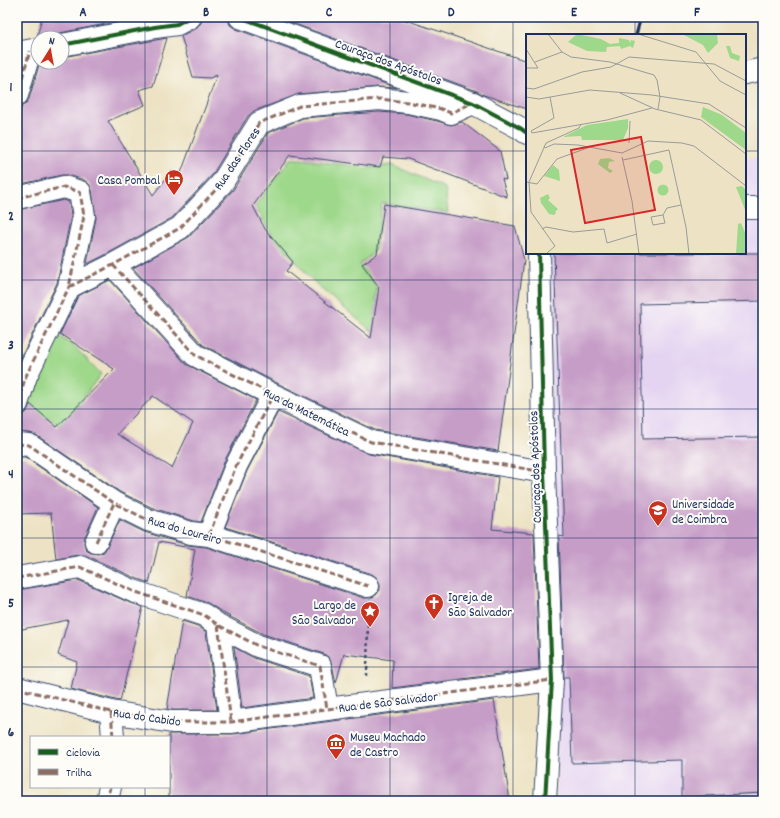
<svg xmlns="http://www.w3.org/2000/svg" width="780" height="818" viewBox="0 0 780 818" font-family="Dekko,sans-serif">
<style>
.built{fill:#e4d3f1}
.green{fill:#9ed88a;stroke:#5c8474}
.building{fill:#c69dc7;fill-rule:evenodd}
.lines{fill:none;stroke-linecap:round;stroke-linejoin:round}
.pedestrian-casing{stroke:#3a4a6d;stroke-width:24}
.minor-casing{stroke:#3a4a6d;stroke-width:24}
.path{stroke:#3a4a6d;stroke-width:2.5;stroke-dasharray:3 3;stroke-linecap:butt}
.pedestrian{stroke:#fff;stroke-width:22}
.minor{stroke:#fff;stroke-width:22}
.rail{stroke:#1b2f5e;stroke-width:3}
.quiet{stroke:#8d6e63;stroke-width:3;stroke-dasharray:6 3;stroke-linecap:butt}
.cycleway-casing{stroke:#fdfcf7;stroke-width:6}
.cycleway{stroke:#1b5e20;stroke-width:4}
.grid{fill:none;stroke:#1b2f5e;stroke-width:1;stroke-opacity:0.55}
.labels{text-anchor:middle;stroke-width:4;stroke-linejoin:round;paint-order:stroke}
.street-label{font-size:13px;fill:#1b2f5e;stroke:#fdfcf7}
.poi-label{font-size:13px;fill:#1b2f5e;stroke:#fdfcf7;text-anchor:start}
.inset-road{fill:none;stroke:#999b9b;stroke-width:1}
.view{fill:#d62828;fill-opacity:0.15;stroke:#d62828;stroke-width:2}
.inset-edge{fill:none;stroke:#1b2f5e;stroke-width:2}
.neatline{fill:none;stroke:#1b2f5e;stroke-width:1.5}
.grid-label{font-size:13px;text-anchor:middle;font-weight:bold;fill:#1b2f5e}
</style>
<rect width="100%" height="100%" fill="#fdfcf7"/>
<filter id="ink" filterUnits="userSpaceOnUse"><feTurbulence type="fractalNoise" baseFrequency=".025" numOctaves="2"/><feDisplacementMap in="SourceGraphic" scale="8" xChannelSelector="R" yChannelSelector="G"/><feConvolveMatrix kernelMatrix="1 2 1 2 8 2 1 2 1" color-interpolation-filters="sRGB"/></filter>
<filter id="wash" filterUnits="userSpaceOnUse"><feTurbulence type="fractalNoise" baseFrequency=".012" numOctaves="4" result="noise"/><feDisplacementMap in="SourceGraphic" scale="16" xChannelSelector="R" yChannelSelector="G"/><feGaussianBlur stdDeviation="0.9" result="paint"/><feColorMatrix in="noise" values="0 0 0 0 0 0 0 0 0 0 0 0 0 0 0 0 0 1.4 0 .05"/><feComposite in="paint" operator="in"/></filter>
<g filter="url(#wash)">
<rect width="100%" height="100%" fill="#ede3c4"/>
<path class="built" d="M763,157V801H557L549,253H745V159Z"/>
<path class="green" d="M290,159H301L368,168L392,165L445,188L448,213L382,203L375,252L360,264L377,287L375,301L395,304L374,333L319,287L271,234L255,206Z
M54,333L74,346L101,374L61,427L47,417L35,433L20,414Z"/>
<g id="blocks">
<path class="building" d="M42,17H141L60,33L54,35L52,38H43L37,37Z
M202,17H228V19L230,25L236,29L397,88L378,87L299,94L254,111L248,116L212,175L172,218L107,254L87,264L96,218L92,190L89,184L84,180L68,175H62L17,185V120L22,106L26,104L29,99L40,62H62V57L167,38L153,86L139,90L145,105L108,121L153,195L172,171L177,184L217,75L210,78L193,77L181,36L196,28L201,23Z
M276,17H397L527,61V109L484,95L477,91Z
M379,112L406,114L437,121L451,125L462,122L500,151L506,180L502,179L507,197L408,159L383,157L380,167L290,155L253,206L265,229L293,262L286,271L371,338L379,287L362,264L377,254L384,204L515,226L524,260L498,451L375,430L279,384L203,345L133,268L189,237L233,190L268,133L303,118Z
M64,200L69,202L71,216L57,283L17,366V210Z
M554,253H763V301L640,304L643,439L763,437V793L682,797V760L572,763L569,677H564L559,536L564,537Z
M110,280L186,364L256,400L225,460L201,522L194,521L153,508L120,492L36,435L30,433L17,432V416H20L26,413L30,404L57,427L114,369L60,334L78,296ZM153,396L193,423L172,468L117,434Z
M278,412L369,454L498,477L492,529L534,533L539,669L392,688L393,660L344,654L336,683L332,664L329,658L324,654L263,634L225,614L208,603L187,596L195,549L159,542L149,583L138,579L85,555H78L56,559L51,513L17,514V457H25L98,507L85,537L84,543L86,550L91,553L98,554L104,552L107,547L120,520L144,532L187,545L206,547L364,598H370L376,595L380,590V584L377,578L372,574L225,527L247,471Z
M78,580L128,602L143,607L120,701L71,689L77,662L58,655L68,620L17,630V590Z
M182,621L198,626L206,632L217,710H173L167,709Z
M234,647L254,658L309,676L313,698L242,708Z
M494,700L510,801H169V734H233Z"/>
</g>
</g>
<g filter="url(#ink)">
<use href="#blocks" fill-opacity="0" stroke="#3a4a6d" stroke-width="1"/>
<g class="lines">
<g class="pedestrian-casing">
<path id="pedestrian" d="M17,95L30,51
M17,198L64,187L80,192L84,216L69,287L113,265L180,228L222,183L259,123L300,106L379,99L408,102L441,109L451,113L473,103
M113,265L195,355L273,395L371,442L544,472
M17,404L26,376L69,287
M17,444L29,445L114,503L148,520L191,533L209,535L368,586
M209,535L236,466L273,395
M96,542L114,503
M17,578L80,567L133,591L204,615L218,625L258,646L320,666L327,709L552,680
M218,625L231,722
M17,688L111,712L172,722H231L327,709
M111,712L113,737
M107,801L110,787"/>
</g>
<g class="minor-casing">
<path id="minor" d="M240,17L473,103L520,128L527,133
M62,45L155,27L177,24L190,17
M17,53L38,49
M745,73L763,69
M745,208H763
M539,253L544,472L552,680L545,801"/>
</g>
<path class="path" d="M367,676L368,613"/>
<use href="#pedestrian" class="pedestrian"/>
<use href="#minor" class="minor"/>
<path class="rail" d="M636,35L641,17"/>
<path class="quiet" d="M17,95L30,51
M17,198L64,187L80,192L84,216L69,287L113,265L180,228L222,183L259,123L300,106L379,99L408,102L441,109L451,113L472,103
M113,265L195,355L273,395L371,442L544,472
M17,404L26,376L69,287
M17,444L29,445L114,503L148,520L191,533L209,535L368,586
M209,535L236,466L273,395
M96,542L114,503
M17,578L80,567L133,591L204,615L218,625L258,646L320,666L327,709L552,680
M218,625L231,722
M17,688L111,712L172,722H231L327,709
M111,712L113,737
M107,801L110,787"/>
<g class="cycleway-casing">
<path id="cycleway" d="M240,17L473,103L520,128L527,133
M62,45L155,27L177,24L190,17
M539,253L544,472L552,680L545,801"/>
</g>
<use href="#cycleway" class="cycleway"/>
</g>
</g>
<path class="grid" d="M145,17V737M267,17V801M390,17V801M513,17V801M635,17V35M17,151H527M745,151H763M635,253V801M17,280H763M17,409H763M17,538H763M17,667H763M145,787V801"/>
<defs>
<g id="hotel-pin" transform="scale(1)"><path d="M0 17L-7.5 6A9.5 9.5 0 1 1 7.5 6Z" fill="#c8321e" stroke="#fdfcf7"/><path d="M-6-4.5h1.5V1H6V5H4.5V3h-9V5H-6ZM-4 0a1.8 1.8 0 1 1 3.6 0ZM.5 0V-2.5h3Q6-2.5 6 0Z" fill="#fff"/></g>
<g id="university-pin" transform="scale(1)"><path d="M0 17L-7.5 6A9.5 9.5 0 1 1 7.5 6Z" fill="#c8321e" stroke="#fdfcf7"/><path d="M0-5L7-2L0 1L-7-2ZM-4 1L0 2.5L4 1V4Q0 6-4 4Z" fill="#fff"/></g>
<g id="church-pin" transform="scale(1)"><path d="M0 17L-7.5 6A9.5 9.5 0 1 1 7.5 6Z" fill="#c8321e" stroke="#fdfcf7"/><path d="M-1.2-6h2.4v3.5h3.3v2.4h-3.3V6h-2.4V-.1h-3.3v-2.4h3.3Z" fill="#fff"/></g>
<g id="sight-pin" transform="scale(1)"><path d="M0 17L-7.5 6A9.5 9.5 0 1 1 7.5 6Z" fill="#c8321e" stroke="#fdfcf7"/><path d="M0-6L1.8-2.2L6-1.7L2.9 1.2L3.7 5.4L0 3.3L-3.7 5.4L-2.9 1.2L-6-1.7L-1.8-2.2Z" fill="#fff"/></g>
<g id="museum-pin" transform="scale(1)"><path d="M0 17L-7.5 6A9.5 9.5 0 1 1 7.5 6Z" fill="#c8321e" stroke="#fdfcf7"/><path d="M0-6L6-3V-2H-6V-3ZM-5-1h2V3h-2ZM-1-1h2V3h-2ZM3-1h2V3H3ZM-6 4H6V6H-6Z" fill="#fff"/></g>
</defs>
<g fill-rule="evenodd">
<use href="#hotel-pin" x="174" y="179"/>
<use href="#university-pin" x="658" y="510"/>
<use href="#church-pin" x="434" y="603"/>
<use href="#sight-pin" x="370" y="611"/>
<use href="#museum-pin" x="336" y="743"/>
</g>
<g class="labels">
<g class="street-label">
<text transform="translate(389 61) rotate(20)" y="5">Couraça dos Apóstolos</text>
<text transform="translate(236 158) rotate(-56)" y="5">Rua das Flores</text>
<text transform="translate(307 411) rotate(26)" y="5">Rua da Matemática</text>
<text transform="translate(534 467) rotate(-92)" y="5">Couraça dos Apóstolos</text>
<text transform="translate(185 529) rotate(16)" y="5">Rua do Loureiro</text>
<text transform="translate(388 701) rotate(-7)" y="5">Rua de São Salvador</text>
<text transform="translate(147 716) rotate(8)" y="5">Rua do Cabido</text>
</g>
<g class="poi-label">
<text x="160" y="184" text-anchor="end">Casa Pombal</text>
<text x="672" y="508">Universidade<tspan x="672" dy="15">de Coimbra</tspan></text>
<text x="448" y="601">Igreja de<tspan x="448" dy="15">São Salvador</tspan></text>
<text x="356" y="609" text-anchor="end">Largo de<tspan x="356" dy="15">São Salvador</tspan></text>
<text x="350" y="741">Museu Machado<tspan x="350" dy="15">de Castro</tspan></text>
</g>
</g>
<g transform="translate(526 34)">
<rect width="220" height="220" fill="#ede3c4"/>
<path d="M51,0L75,5L84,10L93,9V4L103,6L104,9L105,6L109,7L107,14L104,12L95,15L94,12L81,13L80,18L61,17L42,8ZM156,0H191L192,9L182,19L177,11ZM200,12H204L206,19L214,22L213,27L204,24ZM177,73L196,81L220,99V116L175,83ZM102,85V94L97,106H56L55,102L37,103L61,91ZM83,124L89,127L83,128L82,134L87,137L84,139L72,130L74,125ZM123 133a7 7 0 1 1 14 0a7 7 0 1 1-14 0ZM27,131L33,136L34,147L18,142ZM131.5 156a5.5 5.5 0 1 1 11 0a5.5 5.5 0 1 1-11 0ZM216,152L220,156V178L210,153ZM22,160L24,164L22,166L32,175L29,178L27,175L30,179L28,181L23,180L15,169L14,164ZM215,189L220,201V220H210L212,190Z" fill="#9ed88a"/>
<path class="inset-road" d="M22,0L36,18L45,23L84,28L128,41L131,46L134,63M112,0L170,18L194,47L220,61M0,15L12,34H0M9,28L36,18M0,54L8,55L56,38L85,33L103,23L188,30L220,47M94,59L129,75L175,86L220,120M0,63L13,65L64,56L126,61L183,70L220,94M132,75L134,63M5,97L6,99L81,86L126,74M5,97L28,84L24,63M103,109L104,87M18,112L19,114L28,110L52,111L96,119M96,119L122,107L156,109L168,112L220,152M96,123L106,167L113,220M97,126L143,116L160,193L163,220M0,148L11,150L31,125L64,113M137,181L125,183L127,191L139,189L137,181L141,174L155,171M16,195L20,193L47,198L78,195L81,209L111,200M20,220L29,212L5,178L3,148L20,109L53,94L55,90"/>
<path class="view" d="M115,103L129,176L59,189L45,116Z"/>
<rect width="220" height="220" class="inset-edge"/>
</g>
<rect width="780" height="818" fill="none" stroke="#fdfcf7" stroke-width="44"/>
<rect x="30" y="736" width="140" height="52" fill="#fdfcf7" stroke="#a3aaba"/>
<rect x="38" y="749" width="20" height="6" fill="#1b5e20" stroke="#a3aaba"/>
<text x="66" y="756" font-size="12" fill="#1b2f5e">Ciclovia</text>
<rect x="38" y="769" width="20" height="6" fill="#8d6e63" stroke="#a3aaba"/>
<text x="66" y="776" font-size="12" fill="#1b2f5e">Trilha</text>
<g transform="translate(50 50) rotate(11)"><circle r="19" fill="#fdfcf7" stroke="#a3aaba"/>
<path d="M0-3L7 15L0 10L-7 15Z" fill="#c8321e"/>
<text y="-6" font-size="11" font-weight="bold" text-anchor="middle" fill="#1b2f5e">N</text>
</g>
<rect x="22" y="22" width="736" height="774" class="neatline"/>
<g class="grid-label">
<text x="83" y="16">A</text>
<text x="206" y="16">B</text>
<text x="329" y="16">C</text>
<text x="451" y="16">D</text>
<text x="574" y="16">E</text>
<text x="697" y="16">F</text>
<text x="11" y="91">1</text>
<text x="11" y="220">2</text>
<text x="11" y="349">3</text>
<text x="11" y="478">4</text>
<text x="11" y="607">5</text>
<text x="11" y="736">6</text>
</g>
</svg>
